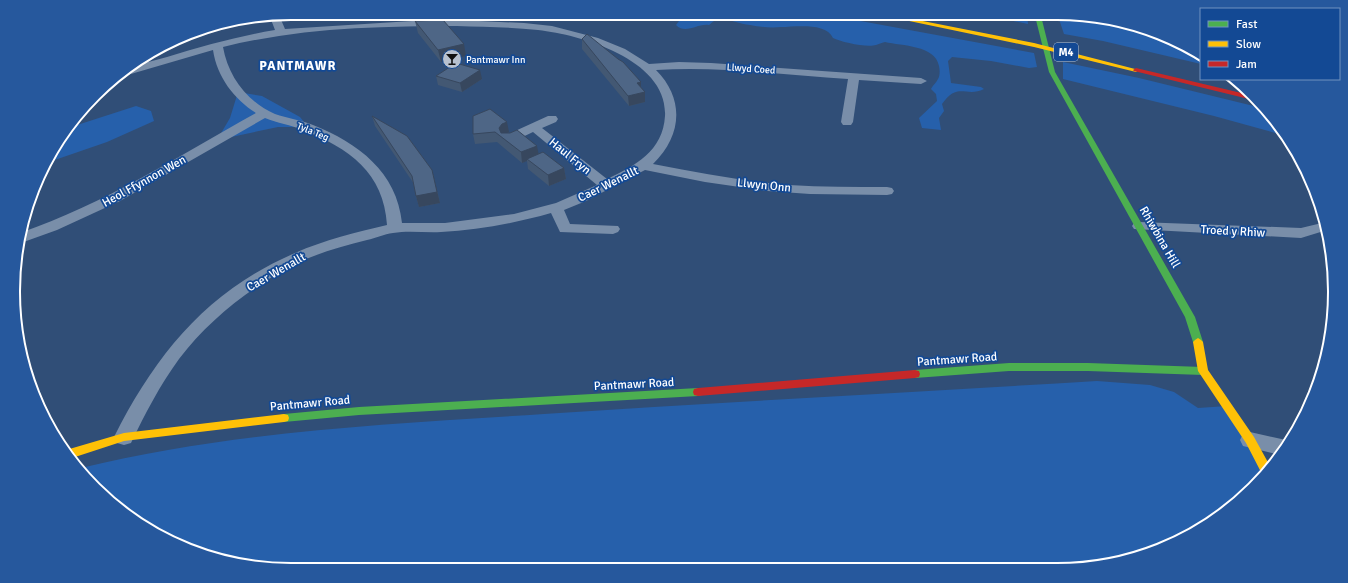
<svg xmlns="http://www.w3.org/2000/svg" width="1348" height="583" viewBox="0 0 1348 583" font-family="Signika,sans-serif">
<style>
.green{fill:#2660ab}
.lines{fill:none;stroke-linecap:round;stroke-linejoin:round}
.street{fill:#798ea9;fill-rule:evenodd}
.fast{fill:#4caf50;fill-rule:evenodd}
.slow{fill:#ffc107;fill-rule:evenodd}
.jam{fill:#c62828;fill-rule:evenodd}
.wall{fill:#435873}
.shaded-wall{fill:#37475e}
.building{fill:#4e6686;stroke:#37475e}
.labels{text-anchor:middle;stroke-width:3.5;stroke-linejoin:round;paint-order:stroke}
.far-poi-label{font-size:10px;fill:#fff;stroke:#134994;text-anchor:start}
.far-street-label{font-size:10px;fill:#fff;stroke:#134994}
.shield{fill:#134994;stroke:#b8c8df;stroke-width:1}
.shield-label{font-size:11px;font-weight:bold;fill:#fff}
.street-label{font-size:12px;fill:#fff;stroke:#134994}
.far-district-label{font-size:13px;font-weight:bold;letter-spacing:1px;fill:#fff;stroke:#134994}
.rim{fill:none;stroke:#fff;stroke-width:2}
</style>
<rect width="100%" height="100%" fill="#304e77"/>
<path class="green" d="M673,13H817L1034,53L1037,67L1029,68L991,61L952,57L948,61L951,83L981,87L984,89C966,98 958,81 942,104L944,111L939,118L941,130L922,128L919,118L937,101L936,94L931,89C933,85 936,83 938,79C940,76 940,70 939,66C935,45 902,46 885,42C881,43 879,44 876,45C867,48 841,42 833,38C826,22 795,27 781,27C771,28 760,27 750,25C740,24 730,19 720,19C715,19 713,22 709,25C697,23 686,35 676,25L679,21L678,16Z
M975,13H1027L1028,24Z
M1057,13L1146,28L1196,50L1201,54V64L1103,41L1064,34Z
M1063,62L1139,78L1266,109L1278,122L1286,136L1214,116L1063,79Z
M238,92L262,96L300,117L308,127H278L217,140L230,118Z
M136,106L151,111L154,121L107,142L46,163L49,155L71,127Z
M1097,381L1150,385L1174,392L1198,408L1227,406L1264,472L1226,512L1163,549L1093,568L292,570L202,555L152,533L108,501L81,468C232,431 389,424 544,414C728,402 912,392 1097,381Z"/>
<g class="lines">
<path class="street" d="M279,15L285,29L412,21H479L524,23L552,26L598,38L625,49L649,64L679,62L711,63L921,78L927,81L921,84L859,80L853,122L851,125H843L841,122L848,79C784,75 720,66 656,70C685,99 682,136 653,164C698,173 743,181 789,185C822,187 854,187 887,187L892,188L894,191L892,194L887,195L810,194L768,191L705,182L645,170L586,201L564,210L570,224L618,226L620,229L618,232L613,234L560,232L551,213C516,223 478,230 441,232C425,233 409,230 393,233C384,234 376,238 367,240C346,245 326,251 306,259C258,281 211,317 179,359C160,385 145,414 131,443L124,445L117,443L114,437C156,354 207,291 295,253C324,240 357,232 387,225C384,173 349,148 303,130C291,125 277,123 265,118L120,201L57,230L18,244L20,233C104,204 179,156 256,113C234,99 217,77 213,50L124,76H116C131,65 150,62 167,57C203,46 239,36 275,30L270,17ZM457,26C484,27 511,27 538,30C582,35 668,60 665,116C663,151 635,166 607,179L542,128L556,122L558,119L556,116H548L504,136L502,139L504,142H512L533,132L597,185L556,203L514,214L445,223H402C397,172 358,143 313,125C301,120 287,118 275,114C247,102 228,76 223,47C299,28 379,26 457,26Z
M1139,222L1301,228L1326,222L1327,230L1301,238L1134,229L1132,226L1134,223Z
M1250,432L1286,440L1290,441L1280,455L1243,446L1240,440L1243,434Z"/>
<path class="fast" d="M1039,18L1042,20L1055,72L1195,317L1203,342L1201,344H1195L1193,342L1185,317L1049,72L1036,20Z
M1009,363H1088L1203,367L1207,368L1208,371L1207,374L1203,375L1088,371H1009L915,378L911,377L910,374L911,371L915,370Z
M698,388L702,389L703,392L702,395L698,396L359,415L284,422L280,421L279,418L280,415L284,414L359,407Z"/>
<path class="slow" d="M871,13H882L1034,43L1139,70L1136,72L1034,47Z
M1198,338L1201,340L1203,342L1208,370L1254,437L1270,466L1262,474L1246,443L1198,371L1193,342L1195,340Z
M284,414L288,415L289,418L288,421L284,422L124,441L72,458L66,450L124,433Z"/>
<path class="jam" d="M1136,68L1254,96L1257,101L1134,71L1133,70Z
M915,370L919,371L920,374L919,377L915,378L698,396L694,395L693,392L694,389L698,388Z"/>
</g>
<path class="wall" d="M415,21L466,56L441,62L418,33Z
M582,39L641,82V87L645,102L629,106L582,49Z
M436,76L482,79L462,92L438,85Z
M372,116L432,170L440,203L419,207L416,196L414,184L375,126Z
M473,116L509,132L507,133L538,154L564,168L566,179L549,186L528,169L527,161L522,163L497,142L475,144L473,134Z"/>
<path class="shaded-wall" d="M464,44L466,56L441,62L438,50Z
M480,70L482,79L462,92L460,83Z
M641,82V92L637,83Z
M645,92V102L629,106L628,96Z
M507,122L509,132L503,135L502,137L499,128L502,124Z
M537,146L539,156L527,159V161L522,163L521,152Z
M564,168L566,179L549,186L548,175Z
M432,170L440,203L419,207L416,196Z"/>
<path class="building" d="M443,20L464,44L438,50L415,21Z
M587,34L618,59L623,62L641,82L637,83L645,92L628,96L582,39Z
M456,63L480,70L460,83L436,76Z
M490,109L507,122L502,124L499,128L501,133H510L517,130L537,146L521,152L495,132L473,134V116Z
M372,116L407,136L432,170L437,192L416,196L412,176Z
M543,152L564,168L548,175L527,159Z"/>
<defs>
<g id="bar-disc" transform="scale(1)"><circle r="9.5" fill="#b7c1cf" stroke="#134994"/><path d="M-6-5H6L.8 .8V4.5H3.5V6h-7V4.5H-.8V.8Z" fill="#111"/></g>
</defs>
<g fill-rule="evenodd">
<use href="#bar-disc" x="452" y="59"/>
</g>
<g class="labels">
<g class="far-poi-label">
<text x="466" y="63">Pantmawr Inn</text>
</g>
<g class="far-street-label">
<text transform="translate(751 68) rotate(4)" y="4">Llwyd Coed</text>
<text transform="translate(313 131) rotate(22)" y="4">Tyla Teg</text>
</g>
<rect class="shield" x="1054" y="43" width="24" height="18" rx="3"/>
<g class="shield-label">
<text x="1066" y="56">M4</text>
</g>
<g class="street-label">
<text transform="translate(570 156) rotate(39)" y="4">Haul Fryn</text>
<text transform="translate(144 181) rotate(-29)" y="4">Heol Ffynnon Wen</text>
<text transform="translate(608 184) rotate(-26)" y="4">Caer Wenallt</text>
<text transform="translate(764 185) rotate(6)" y="4">Llwyn Onn</text>
<text transform="translate(1233 231) rotate(3)" y="4">Troed y Rhiw</text>
<text transform="translate(1160 237) rotate(60)" y="4">Rhiwbina Hill</text>
<text transform="translate(276 272) rotate(-30)" y="4">Caer Wenallt</text>
<text transform="translate(957 359) rotate(-4)" y="4">Pantmawr Road</text>
<text transform="translate(634 384) rotate(-3)" y="4">Pantmawr Road</text>
<text transform="translate(310 403) rotate(-5)" y="4">Pantmawr Road</text>
</g>
<g class="far-district-label">
<text x="298" y="70">PANTMAWR</text>
</g>
</g>
<path d="M0 0H1348V583H0ZM291 20H1057A271 271 0 0 1 1328 291V292A271 271 0 0 1 1057 563H291A271 271 0 0 1 20 292V291A271 271 0 0 1 291 20Z" fill="#26589d" fill-rule="evenodd"/>
<path class="rim" d="M291 20H1057A271 271 0 0 1 1328 291V292A271 271 0 0 1 1057 563H291A271 271 0 0 1 20 292V291A271 271 0 0 1 291 20Z"/>
<rect x="1200" y="8" width="140" height="72" fill="#134994" stroke="#7192bf"/>
<rect x="1208" y="21" width="20" height="6" fill="#4caf50" stroke="#7192bf"/>
<text x="1236" y="28" font-size="12" fill="#ffffff">Fast</text>
<rect x="1208" y="41" width="20" height="6" fill="#ffc107" stroke="#7192bf"/>
<text x="1236" y="48" font-size="12" fill="#ffffff">Slow</text>
<rect x="1208" y="61" width="20" height="6" fill="#c62828" stroke="#7192bf"/>
<text x="1236" y="68" font-size="12" fill="#ffffff">Jam</text>
</svg>
